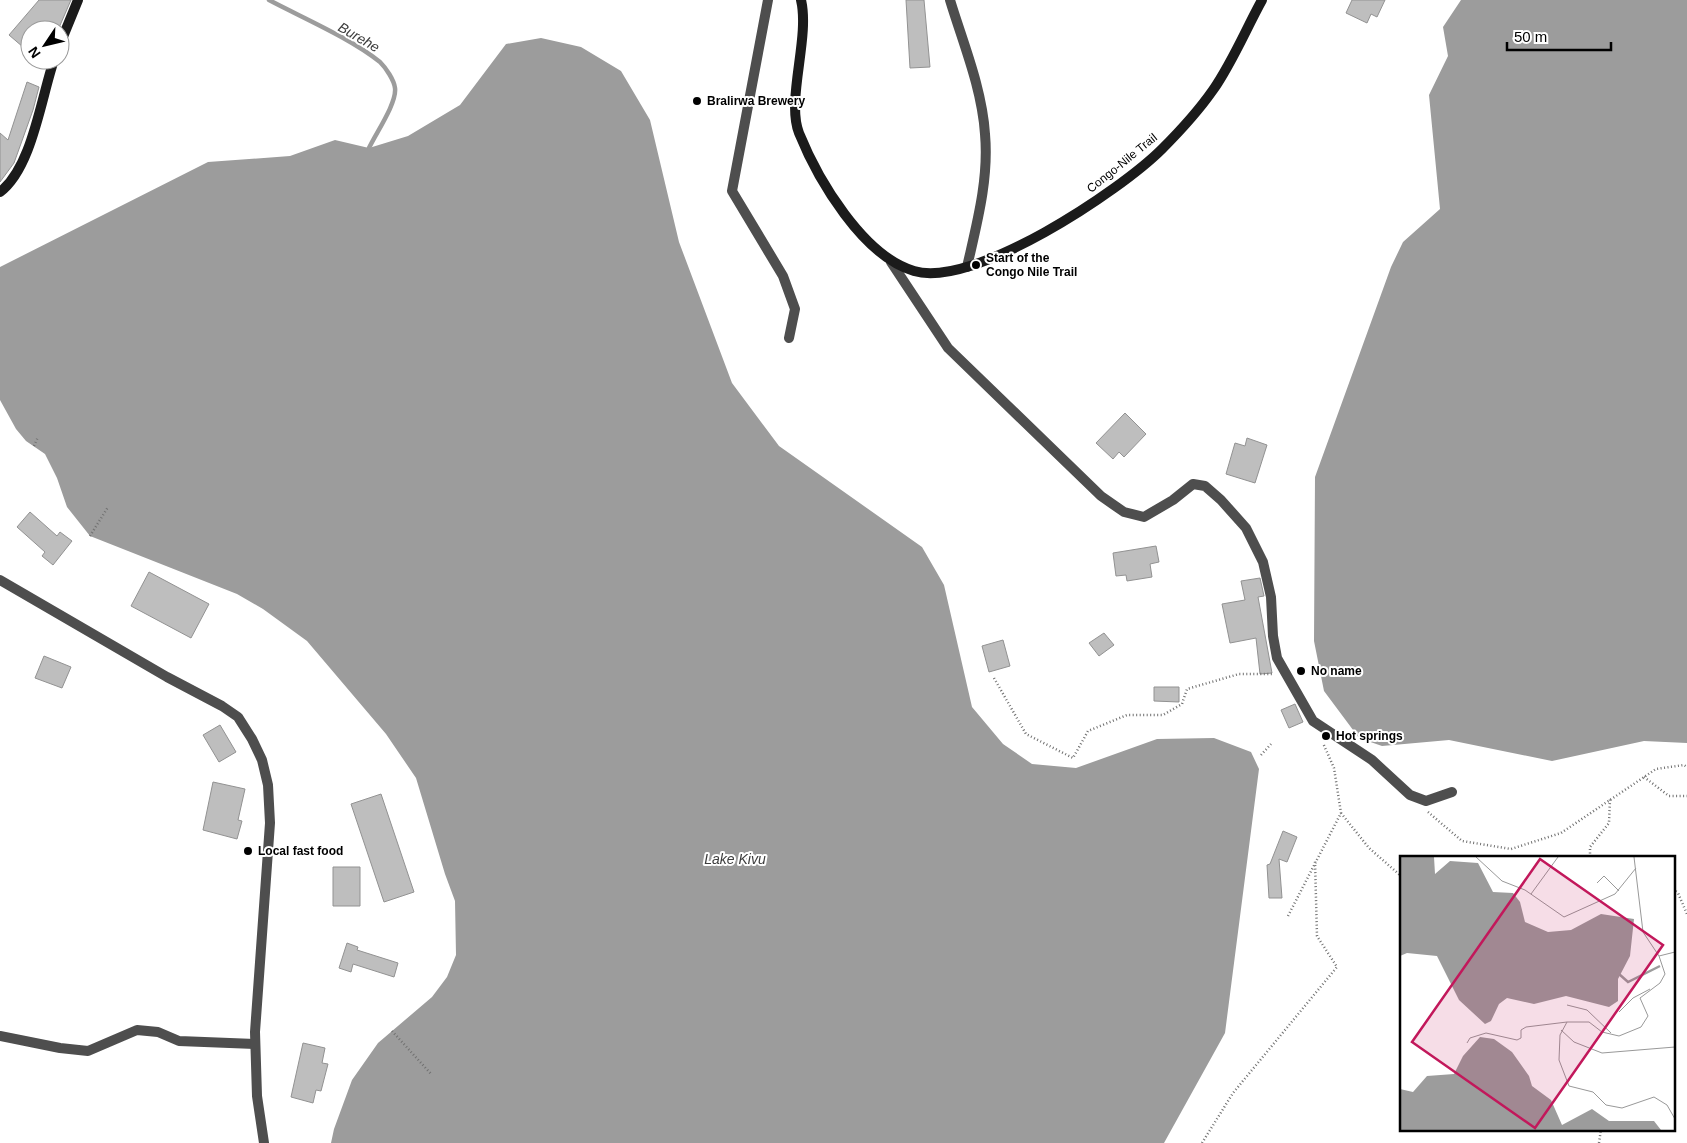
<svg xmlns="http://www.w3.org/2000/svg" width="1687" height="1143" viewBox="0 0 1687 1143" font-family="Arial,sans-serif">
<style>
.water{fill:#9c9c9c}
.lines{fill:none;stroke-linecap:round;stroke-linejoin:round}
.stream{stroke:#9c9c9c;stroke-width:4.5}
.building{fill:#bebebe;stroke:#929292}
.path{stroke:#707070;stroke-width:2.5;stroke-dasharray:1 2.5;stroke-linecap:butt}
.minor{stroke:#4e4e4e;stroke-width:10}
.tertiary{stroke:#4e4e4e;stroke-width:10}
.secondary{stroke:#1b1b1b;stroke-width:10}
.poi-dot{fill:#000;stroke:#fff;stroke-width:2}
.labels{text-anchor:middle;stroke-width:4;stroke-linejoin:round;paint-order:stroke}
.poi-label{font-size:12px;font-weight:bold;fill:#000;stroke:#fff;text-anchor:start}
.street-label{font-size:12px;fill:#000;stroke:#fff}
.water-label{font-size:14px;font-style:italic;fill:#3d3d3d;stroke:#fff}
.inset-river{fill:none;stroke:#9c9c9c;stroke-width:2.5}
.inset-road{fill:none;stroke:#999;stroke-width:1}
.view{fill:#c2185b;fill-opacity:0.15;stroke:#c2185b;stroke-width:2.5}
.inset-edge{fill:none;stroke:#000;stroke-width:2.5}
</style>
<rect width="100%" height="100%" fill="#fff"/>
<path class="water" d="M1461,0H1687V743L1644,741L1552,761L1449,740L1382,746L1359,738L1324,691L1314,641L1315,477L1391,267L1403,242L1440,209L1429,95L1448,56L1443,27Z
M541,38L581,47L621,71L650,120L679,242L732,383L779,446L922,547L944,585L972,707L1003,744L1032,764L1076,768L1157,739L1214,738L1251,752L1259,769L1225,1033L1164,1143H331L334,1129L352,1080L378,1043L432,997L447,977L456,955L455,901L445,874L416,778L386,734L307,641L263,609L237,594L90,536L67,507L57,478L45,454L26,441L16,429L0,400V267L208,162L290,156L335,140L369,148L408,136L460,105L506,44Z"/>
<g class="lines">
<path class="stream" d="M269,0C303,18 350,38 380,62C386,68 394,80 395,88C397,103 376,133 369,148"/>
</g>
<path class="building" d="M39,0H71L58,30H30V53L9,35Z
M906,0H924L930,67L910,68Z
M1352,0H1385L1377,17L1371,14L1367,23L1346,13Z
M27,82L39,87L33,110L14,163L0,182V133L8,140Z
M1125,413L1146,434L1124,457L1119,452L1113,459L1096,443Z
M1247,438L1267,445L1255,483L1226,474L1235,443L1245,446Z
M30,512L57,536L60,532L72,541L53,565L42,556L45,552L17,527Z
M1156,546L1159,562L1150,564L1152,577L1127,581L1126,575L1116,576L1113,553Z
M149,572L209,604L191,638L131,606Z
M1260,578L1264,596L1258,597L1272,673L1260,674L1256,638L1230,643L1222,604L1245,600L1241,581Z
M1104,633L1114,645L1099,656L1089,643Z
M1003,640L1010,666L989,672L982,646Z
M44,656L71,667L62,688L35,678Z
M1154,687H1179V702L1154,701Z
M1295,704L1303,722L1289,728L1281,710Z
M220,725L236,752L219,762L203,735Z
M213,782L245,789L238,820L242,821L237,839L203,830Z
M381,794L414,892L384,902L351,804Z
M1283,831L1297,837L1287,862L1279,859L1282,898H1269L1267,865L1270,864Z
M333,867H360V906H333Z
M347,943L358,947L357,950L398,963L394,977L353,964L351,972L339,968Z
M303,1043L325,1048L322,1063L328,1064L321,1091L316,1090L313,1103L291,1097Z"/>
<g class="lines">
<path class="path" d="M34,446L38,437
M90,536L108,507
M994,678L1026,734L1073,758L1088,731L1127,715H1163L1182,704L1187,689L1239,674H1273
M1261,755L1271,744
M1644,777L1669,796H1687
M1428,812L1462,841L1511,849L1561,833L1656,769L1684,765L1687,767
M1341,813L1369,848L1401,876
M1590,857V847L1609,823L1610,799
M1673,889L1678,893L1687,914
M1288,916L1341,813L1334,768L1323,743
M392,1031L432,1075
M1202,1143L1233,1093L1337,967L1317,936L1315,861
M1599,1143L1601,1129"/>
<path class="minor" d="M768,0L732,191L783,276L795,309L789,338
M950,0C963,43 982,88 985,134C989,179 977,223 967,267
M891,262L948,348L1101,496L1124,512L1144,517L1173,500L1193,484L1205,486L1221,500L1246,528L1263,562L1271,597L1273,636L1277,658L1313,721L1372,760L1410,795L1426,801L1452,792
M0,1036L60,1048L88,1051L137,1030L158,1032L179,1041L255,1044"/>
<path class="tertiary" d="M0,580L167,677L222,706L238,717L252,739L262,760L268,785L270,823L255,1032L257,1096L264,1143"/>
<path class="secondary" d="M801,0C810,38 786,100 799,133C818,180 863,256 914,271C973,289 1120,191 1162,149C1179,132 1199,110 1213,90C1232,63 1246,29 1262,0
M60,44L78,0
M0,192C32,168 41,98 54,60"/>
</g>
<g class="poi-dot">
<circle cx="697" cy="101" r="5"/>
<circle cx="976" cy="265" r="5"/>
<circle cx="1301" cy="671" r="5"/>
<circle cx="1326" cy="736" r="5"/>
<circle cx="248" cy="851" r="5"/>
</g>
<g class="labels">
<g class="poi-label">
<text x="707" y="105">Bralirwa Brewery</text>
<text x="986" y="262">Start of the<tspan x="986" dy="14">Congo Nile Trail</tspan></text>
<text x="1311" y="675">No name</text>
<text x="1336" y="740">Hot springs</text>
<text x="258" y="855">Local fast food</text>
</g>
<g class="street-label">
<text transform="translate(1122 163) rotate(-39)" y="4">Congo-Nile Trail</text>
</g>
<g class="water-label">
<text transform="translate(359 37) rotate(30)" y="5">Burehe</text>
<text x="735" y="864">Lake Kivu</text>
</g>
</g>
<g transform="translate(1400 856)">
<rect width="275" height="275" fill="#fff"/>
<path d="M0,1H34L35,18L50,5L78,7L93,36L113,37L120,46L125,66L148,76L171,74L201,58L234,63L230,100L218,123V145L209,151L166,140L134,148L107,142L99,148L91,165L85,168L59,144L37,100L7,97L0,100ZM80,181L94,183L112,196L129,220L132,230L151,244L162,269L192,253L209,265H254L261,274H0V233L13,236L27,220L54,218L63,200Z" fill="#9c9c9c"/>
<path class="inset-river" d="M219,118L228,126L260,110"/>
<path class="inset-road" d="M76,1L102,25L125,34L164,61L215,38L236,12M234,1L243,76L259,100L265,118L260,127L240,142L248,160L241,171L219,180L202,176L189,166H167L160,179L159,204L169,230L193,236L206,249L222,252L254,241L267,249L275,263M197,27L204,20L219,35M131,38L158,1M259,100L275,96M167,149L187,154L211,177M219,156L233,142L250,133M161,174L174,186L202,197L275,191M67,187L70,182L86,177L117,184L121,182V174L126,171L167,166"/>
<path class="view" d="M140,3L263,89L135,272L12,186Z"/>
<rect width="275" height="275" class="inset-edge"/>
</g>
<g transform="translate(45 45) rotate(235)"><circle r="24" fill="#ffffff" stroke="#999999"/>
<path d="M0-4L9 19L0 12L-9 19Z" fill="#000000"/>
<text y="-8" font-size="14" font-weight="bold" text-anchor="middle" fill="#000000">N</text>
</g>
<path d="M1507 42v8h104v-8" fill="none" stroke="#000000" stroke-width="2.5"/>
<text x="1514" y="42" font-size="15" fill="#000000" stroke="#ffffff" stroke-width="4" paint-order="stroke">50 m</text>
</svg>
